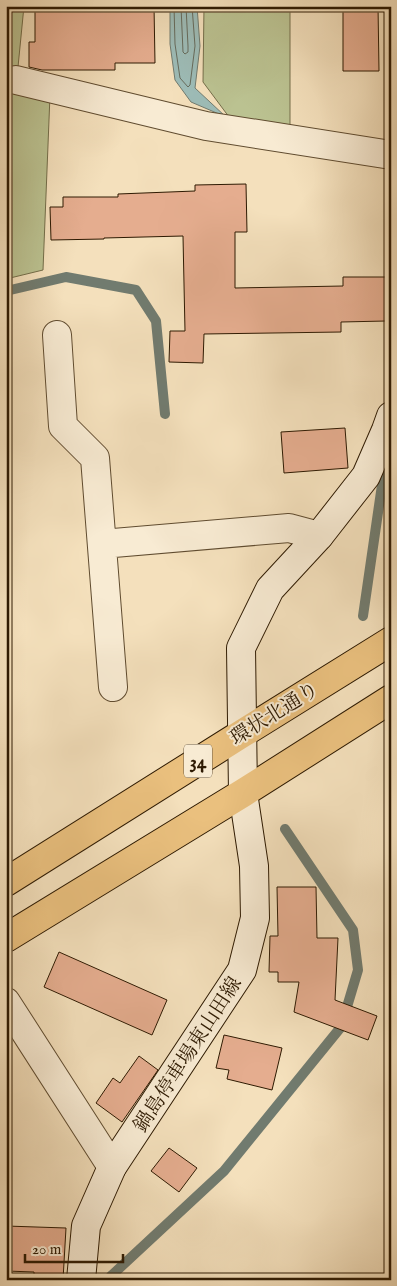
<svg xmlns="http://www.w3.org/2000/svg" width="397" height="1286" viewBox="0 0 397 1286" font-family="'IM FELL English','Noto Serif JP',serif">
<style>
.green{fill:#bbc291;stroke:#746e4a}
.water{fill:#9dbcb7;stroke:#717b6f}
.lines{fill:none;stroke-linecap:round;stroke-linejoin:round}
.shore{stroke:#666b5c;stroke-width:1}
.stream{stroke:#717b6f;stroke-width:10}
.building{fill:#e5ad8f;stroke:#2e1a02}
.minor-casing{stroke:#604c30;stroke-width:30}
.secondary-casing{stroke:#2e1a02;stroke-width:30}
.trunk-casing{stroke:#2e1a02;stroke-width:30}
.minor{stroke:#f8ebd3;stroke-width:28}
.secondary{stroke:#f8ebd3;stroke-width:28}
.trunk{stroke:#eac07e;stroke-width:28}
.labels{text-anchor:middle;stroke-width:4;stroke-linejoin:round;paint-order:stroke}
.shield{fill:#f8ebd3;stroke:#6b5941;stroke-width:1}
.shield-label{font-size:19px;font-weight:bold;fill:#2e1a02}
.street-label{font-size:20px;fill:#2e1a02;stroke:#f8ebd3}
</style>
<rect width="100%" height="100%" fill="#f4e0bc"/>
<filter id="stains"><feTurbulence type="fractalNoise" baseFrequency=".004" numOctaves="4"/><feColorMatrix values="0 0 0 0 .2 0 0 0 0 .09 0 0 0 0 .02 0 0 0 .5 -.17"/></filter>
<radialGradient id="worn" r=".72"><stop offset=".6" stop-color="#630" stop-opacity="0"/><stop offset="1" stop-color="#630" stop-opacity=".3"/></radialGradient>
<path class="green" d="M6,6H24L18,67L50,95L43,270L6,279Z
M204,6H290V129L232,121L203,82Z"/>
<path class="water" d="M170,6H197L200,46L195,88L226,117L191,102L175,80L170,44Z"/>
<g class="lines">
<path class="shore" d="M174,6L175,44L180,78L188,87L190,85L195,46L192,6
M181,6L183,52L185,54L188,52V46L186,6"/>
<path class="stream" d="M6,291L66,277L136,290L156,321L165,414
M363,616L382,485L391,466
M110,1280L111,1276L224,1171L341,1027L358,970L353,930L285,829"/>
</g>
<path class="building" d="M35,6H154L155,63H115V70H42L29,67V42H35Z
M343,6H378L379,71H343Z
M246,184L247,232H235V288L343,286V277H391V309H386V321L341,322V332L204,334L203,363L169,362L170,331H185L183,236L104,238V239L51,240L50,207H63V197H118V194L195,191V185Z
M345,428L348,468L284,473L281,432Z
M277,887H316L317,938H338L335,1000L377,1016L368,1040L294,1012L299,982H278V972H269L270,936H278Z
M59,952L167,1000L152,1035L44,987Z
M224,1035L282,1048L272,1090L227,1079L229,1070L216,1068Z
M139,1056L158,1070L122,1122L96,1103L113,1078L120,1083Z
M169,1148L197,1168L179,1192L151,1171Z
M6,1226L66,1228L63,1280H34V1272L6,1271Z"/>
<g class="lines">
<g class="minor-casing">
<path id="minor" d="M16,80L206,126L391,155
M57,335L63,426L95,458L113,687
M102,544L289,528L319,536
M6,1002L112,1167"/>
</g>
<g class="secondary-casing">
<path id="secondary" d="M81,1280L86,1226L112,1167L242,970L255,918L254,866L243,793L241,648L270,589L319,536L366,476L386,430L391,416"/>
</g>
<g class="trunk-casing">
<path id="trunk" d="M6,882L243,733L391,641
M6,938L243,793L391,699"/>
</g>
<use href="#minor" class="minor"/>
<use href="#secondary" class="secondary"/>
<use href="#trunk" class="trunk"/>
</g>
<g class="labels">
<rect class="shield" x="184" y="744.5" width="28" height="33" rx="4"/>
<g class="shield-label">
<text x="198" y="768">34</text>
</g>
<g class="street-label">
<text transform="translate(274 713) rotate(-32)" y="7">環状北通り</text>
<text transform="translate(187 1054) rotate(-57)" y="7">鍋島停車場東山田線</text>
</g>
</g>
<rect width="397" height="1286" fill="none" stroke="#f4e0bc" stroke-width="25"/>
<rect x="8" y="8" width="382" height="1271" fill="none" stroke="#2e1a02" stroke-width="2.5"/>
<rect x="12" y="12" width="372" height="1261" fill="none" stroke="#2e1a02"/>
<path d="M25 1254v8h98v-8" fill="none" stroke="#2e1a02" stroke-width="2.5"/>
<text x="32" y="1254" font-size="15" fill="#2e1a02" stroke="#f8ebd3" stroke-width="4" paint-order="stroke">20 m</text>
<rect width="100%" height="100%" filter="url(#stains)"/>
<rect width="100%" height="100%" fill="url(#worn)"/>
</svg>
